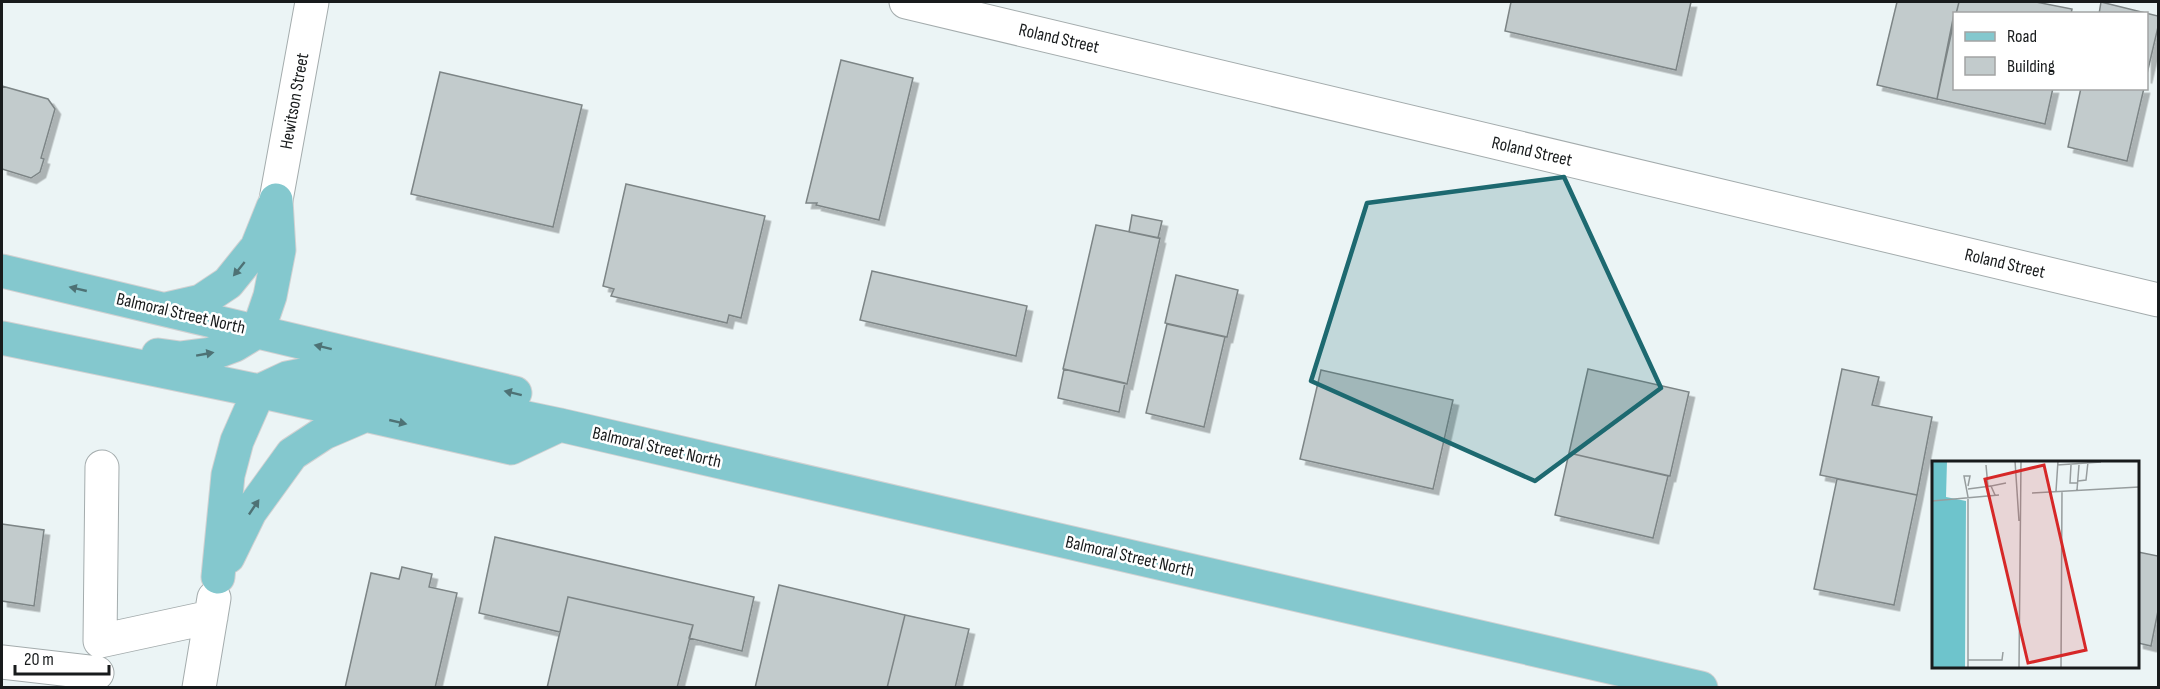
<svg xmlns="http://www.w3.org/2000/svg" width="2160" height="689" viewBox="0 0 2160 689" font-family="'Sofia Sans Condensed',sans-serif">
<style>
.building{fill:#c2cbcc;stroke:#7d8586;stroke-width:1.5;filter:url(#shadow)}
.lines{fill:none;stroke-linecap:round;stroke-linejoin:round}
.minor-casing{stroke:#a4acad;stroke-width:35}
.major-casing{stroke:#d1d1d2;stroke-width:35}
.minor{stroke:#fff;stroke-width:33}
.major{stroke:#84c8ce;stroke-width:33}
.oneway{fill:#4e7275}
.marked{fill:#1d6970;fill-opacity:0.2;stroke:#1d6970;stroke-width:4.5;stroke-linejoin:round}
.labels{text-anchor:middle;stroke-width:5;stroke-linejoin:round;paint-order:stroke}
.street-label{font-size:18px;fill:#181b1c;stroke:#fff}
.inset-road{fill:none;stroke:#979d9e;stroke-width:1.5}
.view{fill:#d62828;fill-opacity:0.15;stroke:#d62828;stroke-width:3}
.inset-edge{fill:none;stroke:#181b1c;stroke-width:3}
</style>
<defs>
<filter id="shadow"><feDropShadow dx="5.5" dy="5.5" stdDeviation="0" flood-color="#0004"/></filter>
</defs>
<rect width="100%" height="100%" fill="#ebf4f5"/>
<path class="building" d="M1511,2H1691L1676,70L1505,31Z
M1897,2H1959L1956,14H1954L1937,99L1877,85Z
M1959,2H2036L2072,9L2071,14H1956Z
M2101,2L2158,16V27L2146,78V14H2099Z
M1954,21V88H2053L2045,124L1937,99Z
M841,60L913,78L879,220L816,205L817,203H806Z
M440,72L582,105L553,227L411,194Z
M2,86L48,99L55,109L41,158L44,159L40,172L31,178L2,169Z
M2081,88H2144L2127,161L2068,147Z
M626,184L765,216L741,318L729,315L727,323L611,296L614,289L603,286Z
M1132,215L1162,221L1158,238L1129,232Z
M1096,225L1160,238L1127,384L1063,369Z
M872,271L1027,306L1016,356L860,320Z
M1176,275L1238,290L1227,337L1165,323Z
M1167,324L1225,337L1204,427L1146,413Z
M1064,369L1125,383L1119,412L1058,398Z
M1588,369L1689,392L1670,476L1569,453Z
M1842,369L1879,377L1872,405L1932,417L1917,495L1820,475Z
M1321,370L1453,400L1433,489L1300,459Z
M1569,453L1668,476L1653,538L1555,515Z
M1837,479L1917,495L1894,605L1814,589Z
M2,524L44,530L34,606L2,601Z
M495,537L754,597L742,651L689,638L693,625L568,597L560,632L479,613Z
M2138,552L2158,556V611L2151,646L2138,643Z
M402,567L432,574L429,587L457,593L435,688H345L371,573L399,579Z
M779,585L905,615L887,688H755Z
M568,597L693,625L677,688H547Z
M905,615L969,629L955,688H887Z"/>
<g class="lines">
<g class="minor-casing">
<path id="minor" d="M906,2L2158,300
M276,200L312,2
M102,467L100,641L211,617
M2,662L97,673
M199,688L214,598"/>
</g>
<g class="major-casing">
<path id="major" d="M2,271L515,393
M166,309L201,301L228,283L257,247L273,207
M2,338L259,391L511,448L560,425
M158,355L180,358L211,354L235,345L258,331L270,296L279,250L276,200
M228,557L250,512L292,454L324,433L366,415
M218,577L228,475L237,441L259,391L287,378L313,373L560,425L1701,688"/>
</g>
<use href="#minor" class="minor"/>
<use href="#major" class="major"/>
</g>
<defs><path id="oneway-solid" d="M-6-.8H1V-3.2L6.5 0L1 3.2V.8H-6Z" transform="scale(1.5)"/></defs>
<g class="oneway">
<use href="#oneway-solid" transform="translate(239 269) rotate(129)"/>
<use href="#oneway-solid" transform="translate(78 289) rotate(-167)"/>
<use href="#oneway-solid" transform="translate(323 347) rotate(-166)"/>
<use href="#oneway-solid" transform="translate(205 354) rotate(-10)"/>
<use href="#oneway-solid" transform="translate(513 393) rotate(-166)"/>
<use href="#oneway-solid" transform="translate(398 422) rotate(13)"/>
<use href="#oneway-solid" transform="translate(254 507) rotate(-56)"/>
</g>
<path class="marked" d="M1564,177L1661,388L1535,481L1311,381L1367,203Z"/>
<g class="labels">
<g class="street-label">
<text transform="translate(1059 38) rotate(13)" y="6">Roland Street</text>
<text transform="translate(294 101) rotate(-80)" y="6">Hewitson Street</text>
<text transform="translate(1532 151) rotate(13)" y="6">Roland Street</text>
<text transform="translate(2005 263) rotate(13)" y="6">Roland Street</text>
<text transform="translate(181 313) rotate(13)" y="6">Balmoral Street North</text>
<text transform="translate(657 447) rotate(13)" y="6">Balmoral Street North</text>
<text transform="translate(1130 556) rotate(13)" y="6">Balmoral Street North</text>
</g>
</g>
<g transform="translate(1932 461)">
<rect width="207" height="207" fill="#ebf4f5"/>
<path d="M0,0H15L14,36L34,40L33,207H0Z" fill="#6ec4cc"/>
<path class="inset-road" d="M83,0L87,60M54,4L56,26M125,4L169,1M139,4L138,22H146M146,20L154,19L156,1M36,25L38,15H32L36,36V207M36,28L59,25M145,29L147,4M124,30L126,0M100,32L207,26M63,34L59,25L74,22M0,40L67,34M36,199H70L71,191M87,207L89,0M129,207L130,30"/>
<path class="view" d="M112,4L154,189L96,202L53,18Z"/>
<rect width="207" height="207" class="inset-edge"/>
</g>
<rect width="2160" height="689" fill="none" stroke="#181b1c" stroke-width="6"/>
<rect x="1953" y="12" width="195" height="78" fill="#ffffff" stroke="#a3a4a4" stroke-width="1.5"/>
<rect x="1965" y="32" width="30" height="9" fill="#84c8ce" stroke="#a3a4a4" stroke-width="1.5"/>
<text x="2007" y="42" font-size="18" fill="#181b1c">Road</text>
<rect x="1965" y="57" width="30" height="18" fill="#c2cbcc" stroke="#a3a4a4" stroke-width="1.5"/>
<text x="2007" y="72" font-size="18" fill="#181b1c">Building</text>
<path d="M15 665v9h94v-9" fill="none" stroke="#181b1c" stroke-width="3"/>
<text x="24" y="665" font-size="18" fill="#181b1c" stroke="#ffffff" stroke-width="4.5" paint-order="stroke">20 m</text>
</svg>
